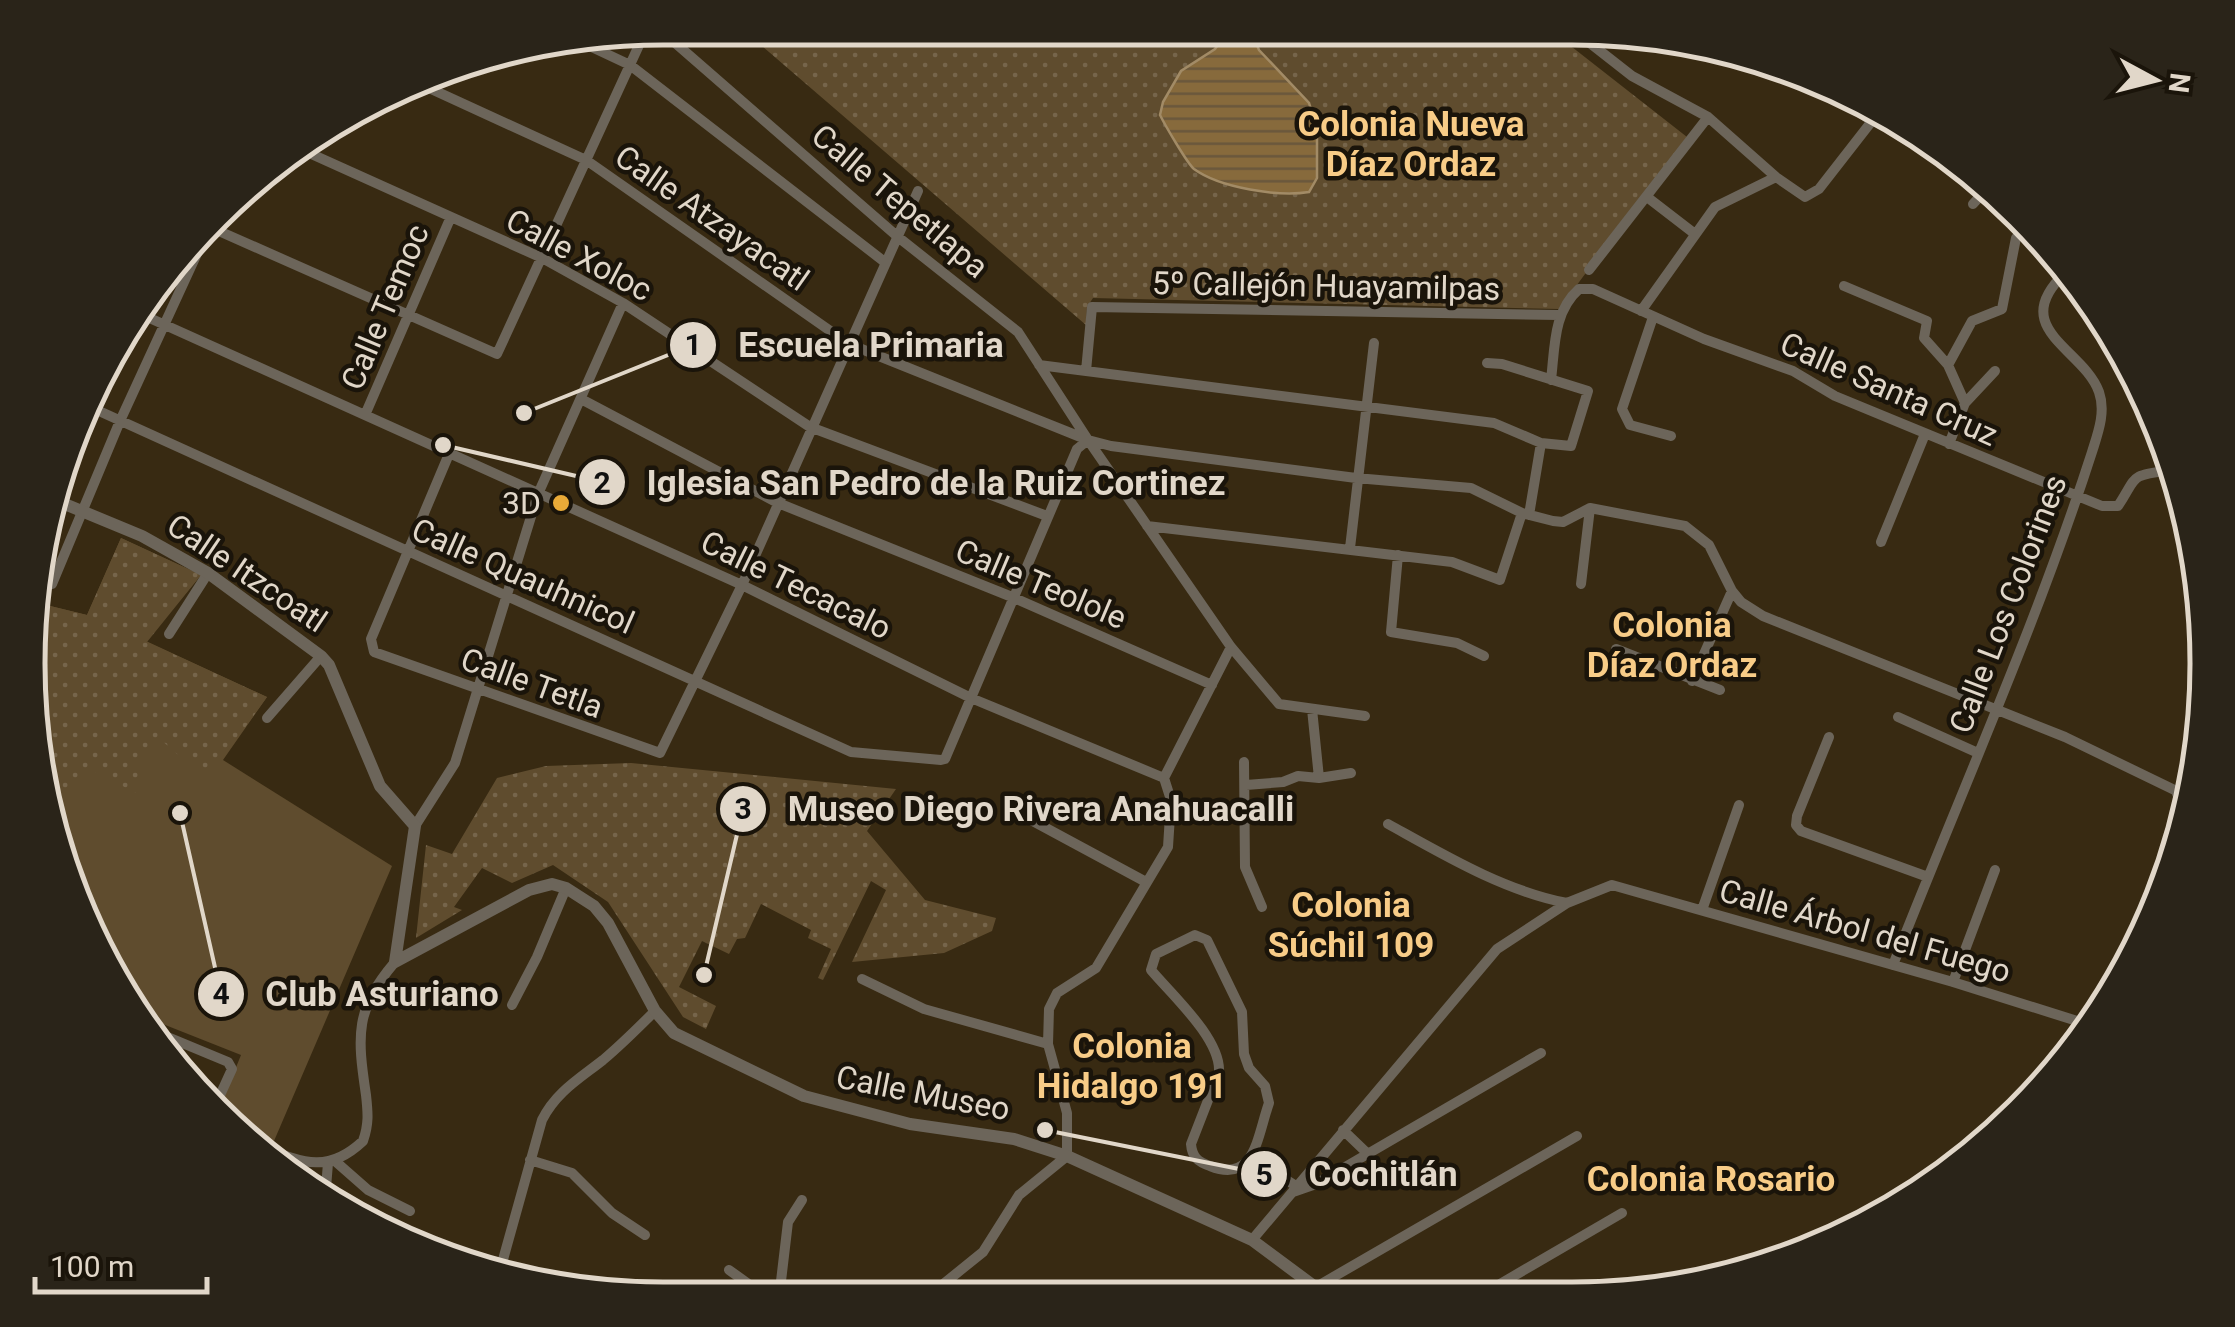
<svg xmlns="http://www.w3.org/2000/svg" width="2235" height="1327" viewBox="0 0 2235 1327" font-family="Roboto,sans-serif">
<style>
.grass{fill:#5f4c2e}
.park{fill:url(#park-dots)}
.water{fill:url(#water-rules);stroke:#a28b66;stroke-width:2.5}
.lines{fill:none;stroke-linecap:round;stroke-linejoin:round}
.minor{stroke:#6c655a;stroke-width:10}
.tertiary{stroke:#6c655a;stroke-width:12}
.poi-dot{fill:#e9aa38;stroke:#1a140a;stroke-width:4}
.labels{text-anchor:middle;stroke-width:9;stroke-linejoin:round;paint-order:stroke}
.street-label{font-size:32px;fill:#e1d7c9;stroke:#1a140a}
.poi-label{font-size:32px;fill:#e1d7c9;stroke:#1a140a;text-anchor:end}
.neighbourhood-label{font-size:35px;font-weight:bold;fill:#f8cc87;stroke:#1a140a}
.rim{fill:none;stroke:#e1d7c9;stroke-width:5}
.leader{fill:none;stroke:#e1d7c9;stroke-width:4}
.callout-dot{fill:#e1d7c9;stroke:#1a140a;stroke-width:4}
.mark-label{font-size:30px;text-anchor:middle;font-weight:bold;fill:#111}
.callout-label{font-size:35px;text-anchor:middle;font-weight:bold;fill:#e1d7c9;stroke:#1a140a;stroke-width:9;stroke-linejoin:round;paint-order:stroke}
</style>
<defs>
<pattern id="park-dots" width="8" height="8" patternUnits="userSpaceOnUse" patternTransform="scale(2.5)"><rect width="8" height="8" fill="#5f4c2e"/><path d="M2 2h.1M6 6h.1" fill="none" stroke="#76654b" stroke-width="1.8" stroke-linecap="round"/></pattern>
<pattern id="water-rules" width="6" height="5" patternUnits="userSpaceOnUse" patternTransform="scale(2.5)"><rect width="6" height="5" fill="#876a3c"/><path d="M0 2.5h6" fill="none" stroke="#69573c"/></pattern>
</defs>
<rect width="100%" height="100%" fill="#382a12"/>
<path class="grass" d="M121,538L201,575L146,641L267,697L223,760L392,866L274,1141L245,1132L220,1107L241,1055L140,1015L61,868L28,664L38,603L87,615Z"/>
<path class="park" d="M741,28L1549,29L1687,137L1559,309L1093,298L1087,307L1086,325Z
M121,538L201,575L147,642L267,697L207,780L160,739L134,769L143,780L138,783L136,793L89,769L52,809L28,664L38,603L87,615Z
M631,763L896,789L867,831L925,900L996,918L992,931L944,953L852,962L886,890L871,881L823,980L818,978L831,949L808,938L811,930L761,904L745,938L737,939L729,954L702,941L679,987L716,1006L706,1029L683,1017L608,902L553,865L512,883L482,868L454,907L462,910L416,938L426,845L452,854L497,778L546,766Z"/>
<path class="water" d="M1230,28H1260L1255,40L1259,50L1309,103L1317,129V178L1309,192C1279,197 1220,188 1194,169C1187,163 1165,125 1160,115L1163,102L1181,71L1215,49Z"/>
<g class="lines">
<path class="minor" d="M658,28L898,237L1018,332L1088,440L1231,647L1279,704L1365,716
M1572,29L1632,76L1708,117L1776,177L1805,197L1819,189L1879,112
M579,41L630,65L886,263
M418,83L586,160L849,344L1088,440L1111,446L1356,478L1471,488L1522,513L1553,521L1563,522L1590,508L1685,526L1709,545L1732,591L1741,602L1763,616L2065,737L2191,798
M1834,90L1872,122
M298,148L542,258L623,303L810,427L1047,516
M1647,197L1695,234
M1973,204L1983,193
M212,228L497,354L646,30
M1589,270L1708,117
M1844,286L1927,321L1924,338L1948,365L1965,403L1949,444
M134,311L742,585L971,698L1164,778
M1641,311L1715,207L1776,177
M1653,317L1622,409L1630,425L1671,436
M1039,365L1494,423L1541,443L1571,446L1588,391L1502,364L1487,363
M1948,365L1972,321L2002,309L2016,238
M1086,371L1092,307L1559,315
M1551,380C1555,347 1553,312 1579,289H1593L1704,339L1793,371L1835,396L2102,506H2118C2137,478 2128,475 2167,471
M581,399L778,503L1012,597L1212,685
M1965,403L1995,371
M88,406L851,752L941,760L945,759L1077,449L1088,440
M365,415L450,219
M449,454L371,639L374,652L660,753L742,585L918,191
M1529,515L1541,443
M1147,526L1452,562L1500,580L1522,513
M1881,542L1925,434
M1350,548L1374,343
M1398,555L1391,632L1457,643L1484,656
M1581,584L1590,508
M40,586L52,584L120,421L206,234
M169,634L208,573
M1616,649L1720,690
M1692,681L1732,591
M1312,709L1319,778
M1898,717L1978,753
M267,718L321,656
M1829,737L1797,816L1796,825L1801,831L1928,877
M1244,762L1245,867L1262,907
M1246,785L1283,782L1298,776L1319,778L1351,773
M2177,794L2195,767
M1170,817L1242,815
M1031,820L1146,882
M1388,824C1444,855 1504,891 1567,903
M415,826L455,763L538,494L623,303
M1702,910L1739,805
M1195,935L1207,940L1242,1012L1244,1054L1249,1068L1265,1086L1269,1103C1257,1137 1255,1184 1210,1166C1198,1162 1192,1157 1191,1144L1219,1072C1221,1039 1172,995 1151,970L1156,954Z
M1893,965C1960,794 2036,626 2092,452C2098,433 2106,412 2099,392C2084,349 2007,329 2064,274
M862,979L924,1009L1048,1044
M1953,982L1995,870
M512,1005L537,957L566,888
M146,1028L228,1062L232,1069L216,1104
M1343,1130L1368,1154
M260,1146C301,1162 327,1175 363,1141C369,1124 368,1113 366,1095C357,1035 355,1009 395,962
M1250,1157L1296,1186
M530,1160L572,1173L612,1213L645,1235
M335,1161L368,1190L410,1211
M1293,1192L1316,1184L1541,1053
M325,1200L328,1163
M1252,1240L1497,949L1567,903L1612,885L1953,982L2093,1026
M729,1270L768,1298
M499,1274L542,1120C556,1092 579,1079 603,1060C621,1045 638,1028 655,1011
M1316,1287L1577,1136
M779,1298L788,1222L802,1200
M926,1298L983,1252L1019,1195L1067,1156V1113L1048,1044L1049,1009L1057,993L1096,968L1168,847L1171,800L1164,778L1231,647
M1476,1298L1622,1213"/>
<path class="tertiary" d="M55,500L142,536L208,573L321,656L329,665L380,786L415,826L395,962
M395,962L529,890L552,884L566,888L594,906L608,923L655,1011L674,1033L804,1096L910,1124L1014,1139L1067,1156L1252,1240L1330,1298"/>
</g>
<circle class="poi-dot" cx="561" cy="503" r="10"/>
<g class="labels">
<g class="street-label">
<text transform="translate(900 201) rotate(40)" y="11">Calle Tepetlapa</text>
<text transform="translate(712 218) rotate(35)" y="11">Calle Atzayacatl</text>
<text transform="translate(579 255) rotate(28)" y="11">Calle Xoloc</text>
<text transform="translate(1326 286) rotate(1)" y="11">5º Callejón Huayamilpas</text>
<text transform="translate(385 307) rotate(-67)" y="11">Calle Temoc</text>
<text transform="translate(1889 389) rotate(24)" y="11">Calle Santa Cruz</text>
<text transform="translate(247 573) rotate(34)" y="11">Calle Itzcoatl</text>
<text transform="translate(523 576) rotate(24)" y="11">Calle Quauhnicol</text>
<text transform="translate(1041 584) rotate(23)" y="11">Calle Teolole</text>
<text transform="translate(796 585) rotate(26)" y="11">Calle Tecacalo</text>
<text transform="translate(2008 604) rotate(-69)" y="11">Calle Los Colorines</text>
<text transform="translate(532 683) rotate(20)" y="11">Calle Tetla</text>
<text transform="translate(1865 931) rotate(16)" y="11">Calle Árbol del Fuego</text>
<text transform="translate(923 1093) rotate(11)" y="11">Calle Museo</text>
</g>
<g class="poi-label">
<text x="541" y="514">3D</text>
</g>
<g class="neighbourhood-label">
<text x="1411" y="136">Colonia Nueva<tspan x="1411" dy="40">Díaz Ordaz</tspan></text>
<text x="1672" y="637">Colonia<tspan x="1672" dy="40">Díaz Ordaz</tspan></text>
<text x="1351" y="917">Colonia<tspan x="1351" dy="40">Súchil 109</tspan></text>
<text x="1132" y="1058">Colonia<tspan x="1132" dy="40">Hidalgo 191</tspan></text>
<text x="1711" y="1191">Colonia Rosario</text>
</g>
</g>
<path d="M0 0H2235V1327H0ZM663 45H1572A618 618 0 0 1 2190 663V664A618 618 0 0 1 1572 1282H663A618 618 0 0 1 45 664V663A618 618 0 0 1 663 45Z" fill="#2a2419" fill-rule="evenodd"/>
<path class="rim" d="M663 45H1572A618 618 0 0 1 2190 663V664A618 618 0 0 1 1572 1282H663A618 618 0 0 1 45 664V663A618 618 0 0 1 663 45Z"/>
<path class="leader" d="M524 413L693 345M443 445L602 482M704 975L743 809M180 813L221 994M1045 1130L1264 1174"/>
<g class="callout-dot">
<circle cx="524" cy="413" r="10"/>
<circle cx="443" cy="445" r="10"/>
<circle cx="704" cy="975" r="10"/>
<circle cx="180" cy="813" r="10"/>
<circle cx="1045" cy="1130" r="10"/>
<circle cx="693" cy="345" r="25"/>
<circle cx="602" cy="482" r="25"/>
<circle cx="743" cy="809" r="25"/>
<circle cx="221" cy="994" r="25"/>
<circle cx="1264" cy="1174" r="25"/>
</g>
<g class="mark-label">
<text x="693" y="355">1</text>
<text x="602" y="493">2</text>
<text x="743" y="819">3</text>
<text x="221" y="1004">4</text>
<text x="1264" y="1185">5</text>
</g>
<g class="callout-label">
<text x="871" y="357">Escuela Primaria</text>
<text x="936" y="495">Iglesia San Pedro de la Ruiz Cortinez</text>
<text x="1041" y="821">Museo Diego Rivera Anahuacalli</text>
<text x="382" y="1006">Club Asturiano</text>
<text x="1383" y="1186">Cochitlán</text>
</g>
<g transform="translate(2155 80) rotate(97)" stroke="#1a140a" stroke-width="8" paint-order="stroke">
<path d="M0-8L18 38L0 25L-18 38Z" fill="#e1d7c9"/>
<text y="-15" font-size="28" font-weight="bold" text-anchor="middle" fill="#e1d7c9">N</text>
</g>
<path d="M35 1277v15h172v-15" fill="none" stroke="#e1d7c9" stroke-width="5"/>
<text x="50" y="1277" font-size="30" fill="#e1d7c9" stroke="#1a140a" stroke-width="8" paint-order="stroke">100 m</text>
</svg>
